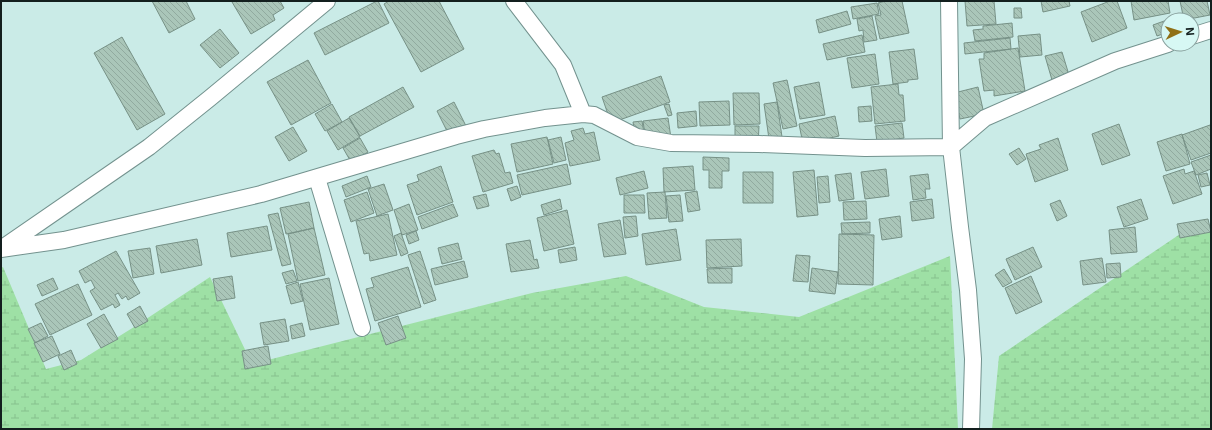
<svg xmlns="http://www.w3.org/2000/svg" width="1212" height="430" viewBox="0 0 1212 430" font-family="Inter,sans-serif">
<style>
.wetland{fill:url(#wetland-marsh)}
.building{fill:url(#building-back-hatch);stroke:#779186}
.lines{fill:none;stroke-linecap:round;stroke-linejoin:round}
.minor-casing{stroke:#73928e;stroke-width:18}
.minor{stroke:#fff;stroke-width:16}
</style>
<defs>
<pattern id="wetland-marsh" width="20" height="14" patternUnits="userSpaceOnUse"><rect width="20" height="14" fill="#9ee0a5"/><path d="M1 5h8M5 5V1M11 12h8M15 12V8" fill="none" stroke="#87c08e"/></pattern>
<pattern id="building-back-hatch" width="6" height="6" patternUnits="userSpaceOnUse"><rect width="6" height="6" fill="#aac6b9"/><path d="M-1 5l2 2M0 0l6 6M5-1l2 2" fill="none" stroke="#91aa9f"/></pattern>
</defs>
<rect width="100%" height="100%" fill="#caebe7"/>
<path class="wetland" d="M1192,226L1211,227V429H992L999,356Z
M950,256L958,429H1V268L3,267L46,369L81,360L134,327L210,277L252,364L532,293L626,276L704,307L799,317Z"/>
<path class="building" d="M152,1H186L195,19L169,33Z
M234,1H280L284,8L273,15L275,20L251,34L232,2Z
M377,1H378L389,23L325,55L314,33Z
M389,1H439L464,49L421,72L384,4Z
M886,1H902L909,33L880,39L875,16L881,15L878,3Z
M965,1H994L996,24L967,26Z
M1041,1H1069L1070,6L1043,12Z
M1110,1H1117L1127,28L1092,42L1081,12Z
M1131,1H1168L1170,13L1134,20Z
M1180,1H1207L1210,15L1184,20Z
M877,3L879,14L853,19L851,7Z
M1014,8H1021L1022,18H1014Z
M847,11L851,24L819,33L816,20Z
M872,16L877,40L864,42L863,30L859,31L857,19Z
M1167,20L1168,32L1157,36L1153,25Z
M1012,23L1013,37L975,41L973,30L983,29V26Z
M220,29L239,53L220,68L200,45Z
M1040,34L1042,55L1020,57L1018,36Z
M862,35L865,52L827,60L823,44Z
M122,37L165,114L137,130L94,53Z
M1010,38L1011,49L965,54L964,43Z
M1018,48L1025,91L994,96V90L984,91L979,59H984V53Z
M914,49L918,79L908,80V82L893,84L889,52Z
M1062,52L1069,75L1052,80L1045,56Z
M875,54L879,84L852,88L847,58Z
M308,60L331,103L291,125L267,82Z
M661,76L670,102L611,123L602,97Z
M787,80L797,126L783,129L773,83Z
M819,82L825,115L800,119L794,87Z
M898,84L899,95H903L905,121L875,124L871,87Z
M403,87L414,107L360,136L349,117Z
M978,87L984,114L960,119L954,93Z
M733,93H759L760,124L734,125Z
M729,101L730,125L700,126L699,102Z
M454,102L470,134L453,143L437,111Z
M777,102L782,137L769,139L764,104Z
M332,104L342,122L325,131L315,114Z
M669,104L672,115L668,116L664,105Z
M871,106L872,121L859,122L858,107Z
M696,111L697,126L678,128L677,113Z
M835,116L839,136L803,144L799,124Z
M349,118L360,137L338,150L327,131Z
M668,118L671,138L646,142L643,121Z
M642,121L644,133L635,134L633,122Z
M902,123L904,138L877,142L875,126Z
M1119,124L1130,155L1102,165L1092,134Z
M1210,125L1211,129V153L1191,160L1182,135Z
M735,126H759L758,146H735Z
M293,127L307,151L289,161L275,137Z
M583,128L585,134L594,132L600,160L570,166L565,143L574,140L571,131Z
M1182,134L1190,164L1166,171L1157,142Z
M547,137L553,164L517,172L511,144Z
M561,137L566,160L554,163L548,140Z
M360,138L368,152L351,162L343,148Z
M1058,138L1068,170L1035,182L1026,154L1041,149L1039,145Z
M1019,148L1026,159L1017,165L1009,154Z
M494,150L496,154L499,153L505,173L510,172L513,183L483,192L472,156Z
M1211,155V169L1196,175L1191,162Z
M703,157L729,158V171H722V188H709V170H703Z
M567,164L571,184L522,195L517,175Z
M441,166L453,202L417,215L407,185L419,181L417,175Z
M693,166L695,190L664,192L663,168Z
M886,169L889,196L865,199L861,172Z
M1184,169L1185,174L1194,171L1202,194L1173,204L1163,176Z
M814,170L818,215L797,217L793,172Z
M644,171L648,188L620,195L616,178Z
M743,172H773V203H743Z
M851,173L854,199L839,201L835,175Z
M1207,173L1210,185L1201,187L1198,175Z
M928,174L930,189H925L926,198L913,200L910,176Z
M367,176L371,187L346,197L342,186Z
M828,176L830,202L819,203L817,177Z
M384,184L393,210L377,216L368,189Z
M517,186L521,197L511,201L507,189Z
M697,191L700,210L688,212L685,193Z
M367,192L374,213L351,222L344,200Z
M665,192L667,218L649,219L647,193Z
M486,194L489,206L477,209L473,197Z
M624,195H644L645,213H624Z
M680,195L683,221L669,222L666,196Z
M560,199L562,209L544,215L541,205Z
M932,199L934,218L912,221L910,202Z
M1141,199L1148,219L1124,227L1117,207Z
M1060,200L1067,216L1057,221L1050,204Z
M866,201L867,219L844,220L843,202Z
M309,202L314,228L286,234L280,208Z
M409,204L418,230L402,235L394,210Z
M453,204L458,216L422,229L418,217Z
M567,210L574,244L544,251L537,218Z
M278,213L291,264L282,266L268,215Z
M388,214L397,255L370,261L369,253L364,254L356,221Z
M636,216L638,236L625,238L623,217Z
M900,216L902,237L882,240L879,219Z
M1208,219L1211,232L1180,238L1177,224Z
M620,220L626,254L604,257L598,224Z
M870,222V233L842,234L841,223Z
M267,226L272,250L231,257L227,233Z
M1135,227L1137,252L1111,254L1109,230Z
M314,228L325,275L298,281L288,234Z
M676,229L681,260L646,265L642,234Z
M416,231L419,240L409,244L406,235Z
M401,233L408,253L401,256L394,236Z
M839,234L874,235L873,285L838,284Z
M197,239L202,265L161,273L156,246Z
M741,239L742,266L707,268L706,240Z
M530,240L534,260L537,259L539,268L511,272L506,244Z
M458,243L462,259L442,264L438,248Z
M575,247L577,260L560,263L558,250Z
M1033,247L1042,267L1015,280L1006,259Z
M150,248L154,274L133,278L128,251Z
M116,251L140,293L128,300L126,296L122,299L118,293L115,295L120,305L115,308L113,304L101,310L90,291L95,288L91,280L85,283L79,271Z
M420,251L436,300L424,304L408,255Z
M796,255L810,256L808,282L793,281Z
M1102,258L1106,282L1083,285L1080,261Z
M464,261L468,277L435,285L431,269Z
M1120,263L1121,277L1107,278L1106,264Z
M408,267L421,307L375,321L366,289L374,287L371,278Z
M732,268V283H708L707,269Z
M812,268L838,272L835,294L809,291Z
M1004,269L1012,282L1003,287L995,275Z
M293,270L297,281L286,284L282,273Z
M232,276L235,298L217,301L213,279Z
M1031,276L1042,302L1016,314L1005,288Z
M53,278L58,289L42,296L37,285Z
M329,278L339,324L310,330L300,284Z
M298,282L303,301L291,304L286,286Z
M78,284L92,315L50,335L35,304Z
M140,306L148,321L135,328L127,314Z
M104,314L118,339L101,348L87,324Z
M398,316L406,338L386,345L378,323Z
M285,319L289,341L264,345L260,323Z
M41,323L48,336L35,343L28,329Z
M302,323L305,336L292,339L290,326Z
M52,336L60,354L43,362L34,343Z
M268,346L271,364L245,369L242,351Z
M71,350L77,364L64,370L58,356Z"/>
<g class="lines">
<g class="minor-casing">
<path id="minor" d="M514,1L563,65L583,114
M949,1L951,147
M1192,36L1211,30
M951,147L985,118L1115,61L1168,44
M317,178L362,328
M4,247L149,147L210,98L327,1
M1,249L64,240L261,194L456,136L484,129L545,118L583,114L594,115L637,137L671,143L759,144L865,148L951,147L960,227L968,290L973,359L971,429"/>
</g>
<use href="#minor" class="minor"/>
</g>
<rect width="1212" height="430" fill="none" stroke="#131f1e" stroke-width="4"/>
<g transform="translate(1180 32) rotate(86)"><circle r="19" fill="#d7f8f4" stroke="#89a19e"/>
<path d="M0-3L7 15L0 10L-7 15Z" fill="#907016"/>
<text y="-6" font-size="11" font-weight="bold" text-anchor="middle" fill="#131f1e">N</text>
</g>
</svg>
